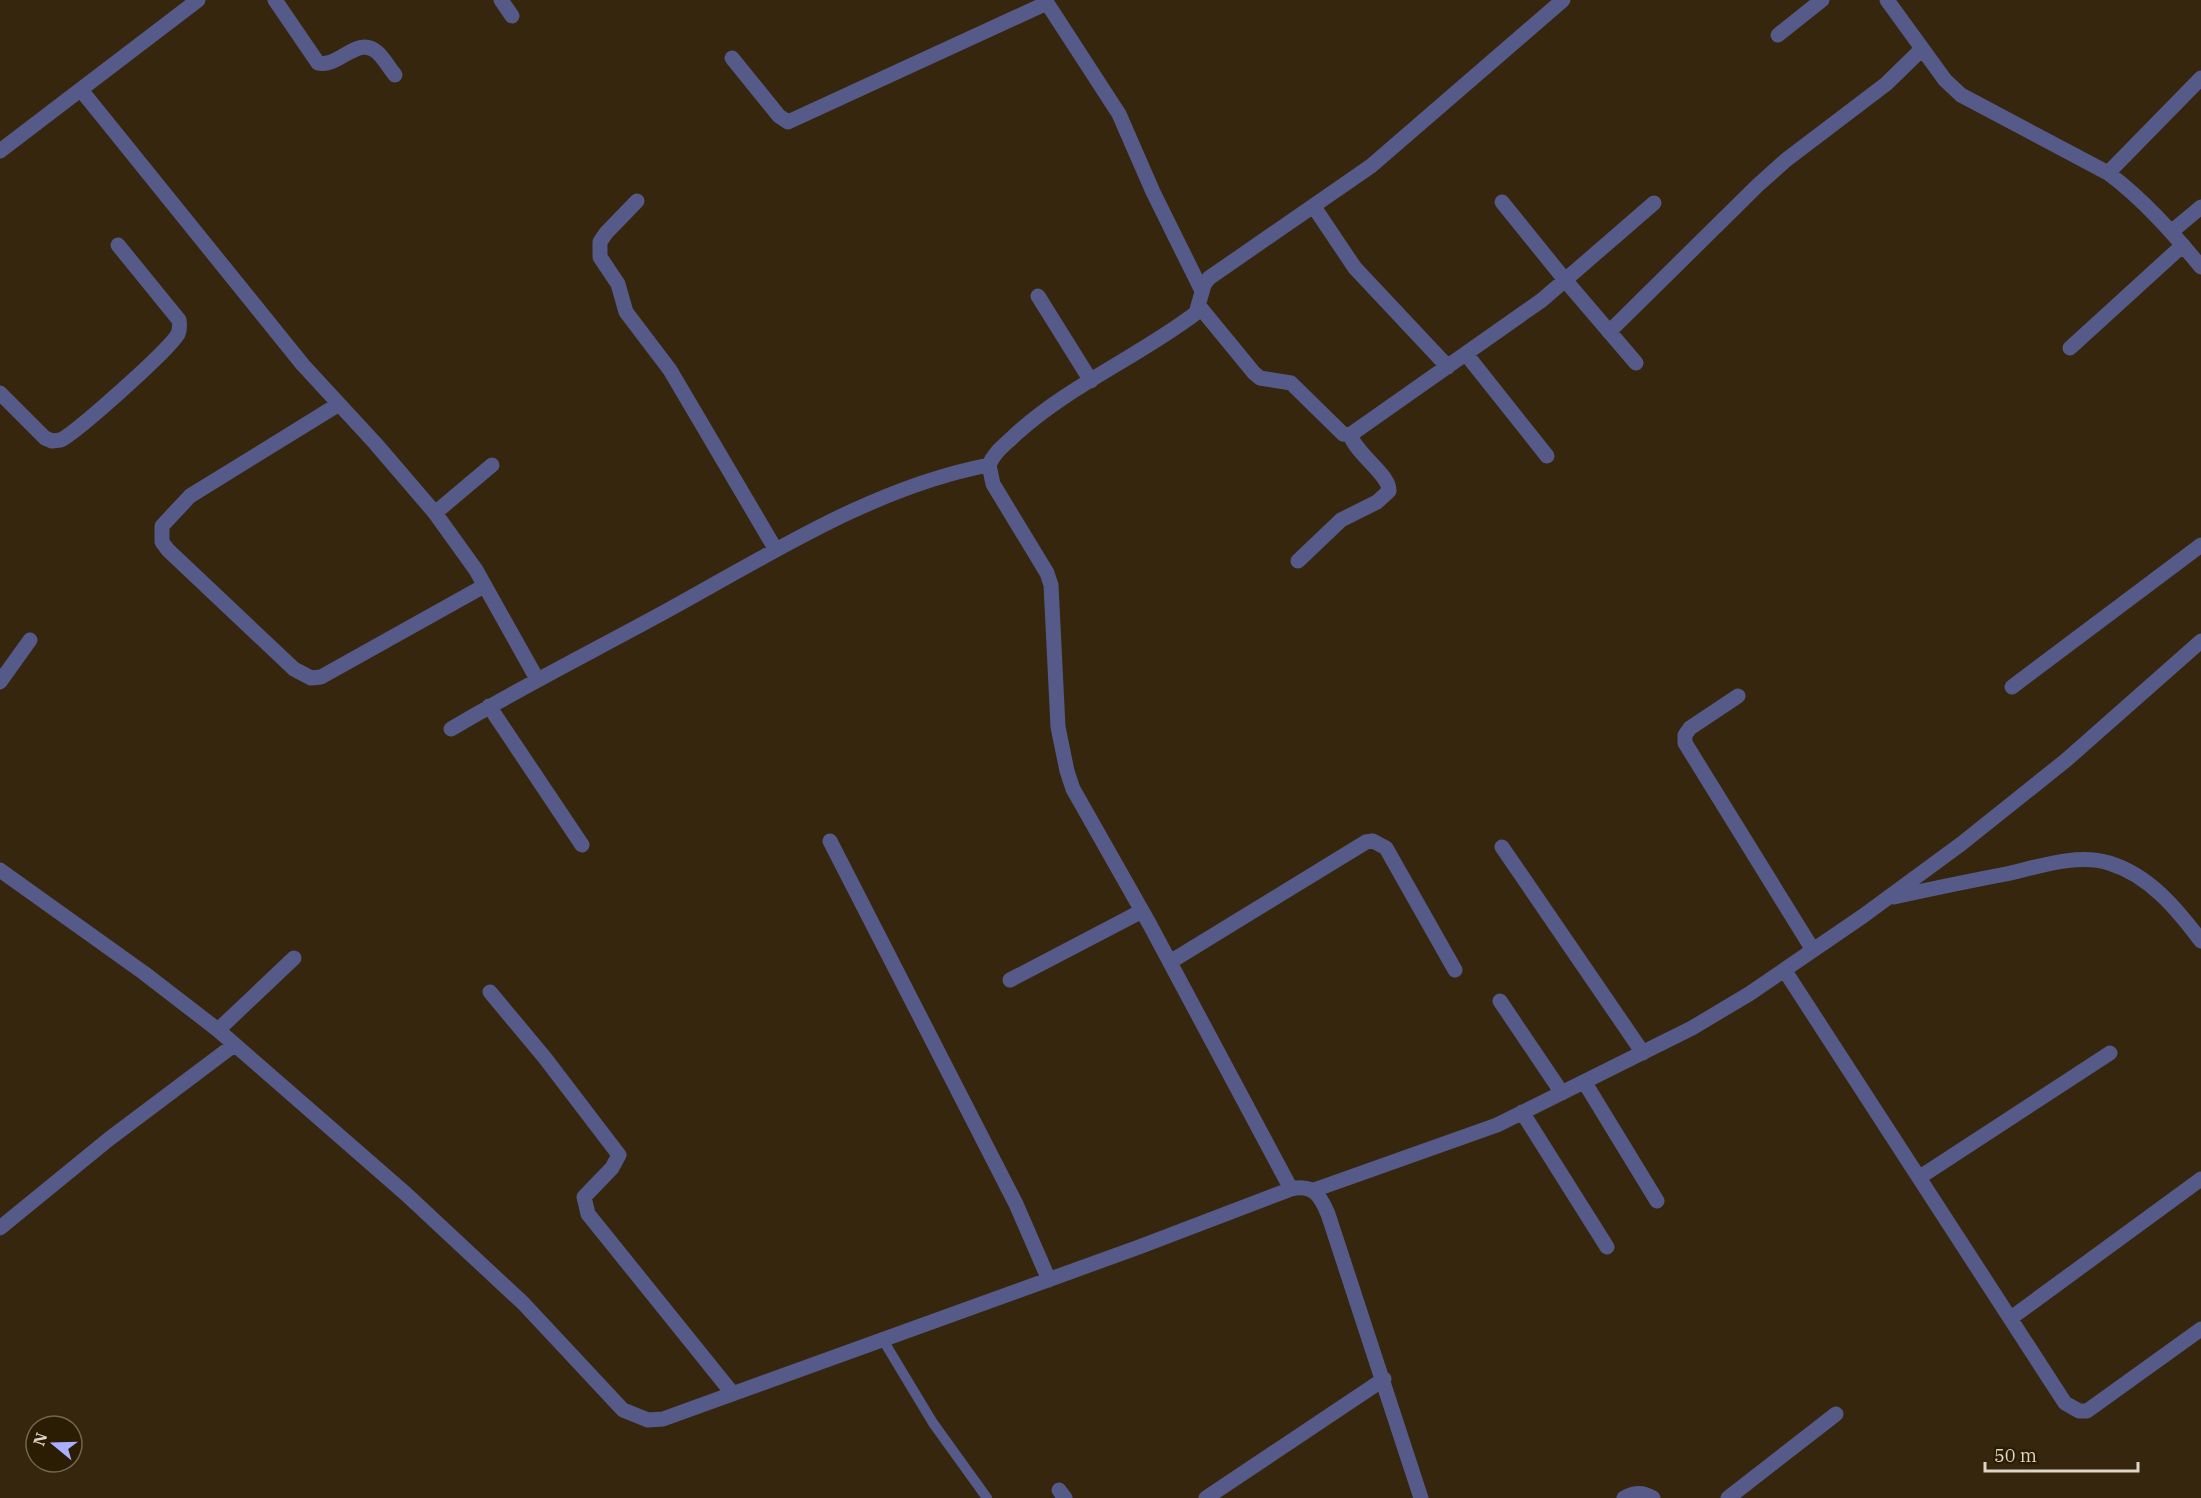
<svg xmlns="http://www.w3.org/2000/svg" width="2201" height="1498" viewBox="0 0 2201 1498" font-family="'IBM Plex Serif',serif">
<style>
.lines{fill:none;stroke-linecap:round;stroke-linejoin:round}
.lane{stroke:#555a89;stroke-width:10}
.street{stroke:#555a89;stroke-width:15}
</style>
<rect width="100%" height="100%" fill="#35260d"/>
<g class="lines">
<path class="lane" d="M883,1340L933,1423L987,1498"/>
<path class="street" d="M275,0L318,63C339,68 357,35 377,52C384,58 389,68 395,75
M501,0L512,16
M1045,0L1119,114L1153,192L1202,291
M1887,0L1945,80L1961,95L2108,173C2143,199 2173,233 2201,267
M1778,35L1822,0
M732,58L779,116L788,122L1047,3
M81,90L303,365L375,443L435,513L476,570L537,679
M0,151L198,0
M2108,173L2201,78
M637,201L606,233L600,242V257L618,284L626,312L670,370L776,550
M1502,202L1565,280L1636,363
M1314,207L1355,268L1448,367
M2171,232L2201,207
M1038,296L1091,381
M1199,306L1254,373L1260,378L1291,383L1343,434L1350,435L1542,300L1654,203
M1609,332L1758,185L1786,160L1886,84L1922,49
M2070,348L2183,245
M1466,354L1547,456
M0,393L45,438L52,441L61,440C79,430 168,351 178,334C180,329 180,326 179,320L118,245
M339,404L190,496L162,526V542L168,550L294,669L311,678L321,677L484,586
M435,513L492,465
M1298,561L1341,520L1377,502L1389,491C1390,475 1358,456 1350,435
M0,682L30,640
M2012,687L2201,545
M1738,696L1690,728L1685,735V743L1813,950
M489,706L582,845
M451,729C523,686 597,649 670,609C772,553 874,487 989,465
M830,841L1016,1204L1049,1280
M1502,847L1643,1053
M0,870L144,973L218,1030L406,1194L466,1250L523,1303L623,1410L648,1420L663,1419L1139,1247L1291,1189C1313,1184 1320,1195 1328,1214L1421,1498
M1894,897C1931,889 1969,881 2006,874C2038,867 2077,853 2109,863C2149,875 2177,909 2201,941
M1170,962L1366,842L1373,841L1386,848L1455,970
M1785,971L2065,1403L2079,1411H2087L2201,1329
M1010,980L1142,911
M490,992L545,1058L619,1155L612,1168L584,1197L588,1214L733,1394
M1500,1001L1562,1093
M218,1030L294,958
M1585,1083L1657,1201
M1522,1112L1607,1247
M1920,1177L2110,1053
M1291,1189L1150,925L1073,789L1067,771L1058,727L1051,585L1047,573L993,484L989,465C994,452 1006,444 1016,434C1070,385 1138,357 1196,313L1204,285L1209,278L1371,166L1563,0
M1314,1190L1497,1125L1692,1028L1749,994L1863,916L1961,844L2065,761L2201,641
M0,1228L109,1139L234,1045
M2011,1318L2201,1179
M1059,1490L1065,1498
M1206,1498L1384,1379
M1624,1498C1635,1492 1643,1492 1653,1498
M1728,1498L1836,1414"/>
</g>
<g transform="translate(54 1444) rotate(289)"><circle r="28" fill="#2b1c04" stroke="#736652" stroke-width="1.5"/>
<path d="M0-4.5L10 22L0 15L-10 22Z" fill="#a8b0fc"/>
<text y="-9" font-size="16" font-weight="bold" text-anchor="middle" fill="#ded5c6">N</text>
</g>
<path d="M1985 1462v9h153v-9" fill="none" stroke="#ded5c6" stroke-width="3"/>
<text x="1994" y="1462" font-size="18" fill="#ded5c6" stroke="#2b1c04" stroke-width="4.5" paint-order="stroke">50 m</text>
</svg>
